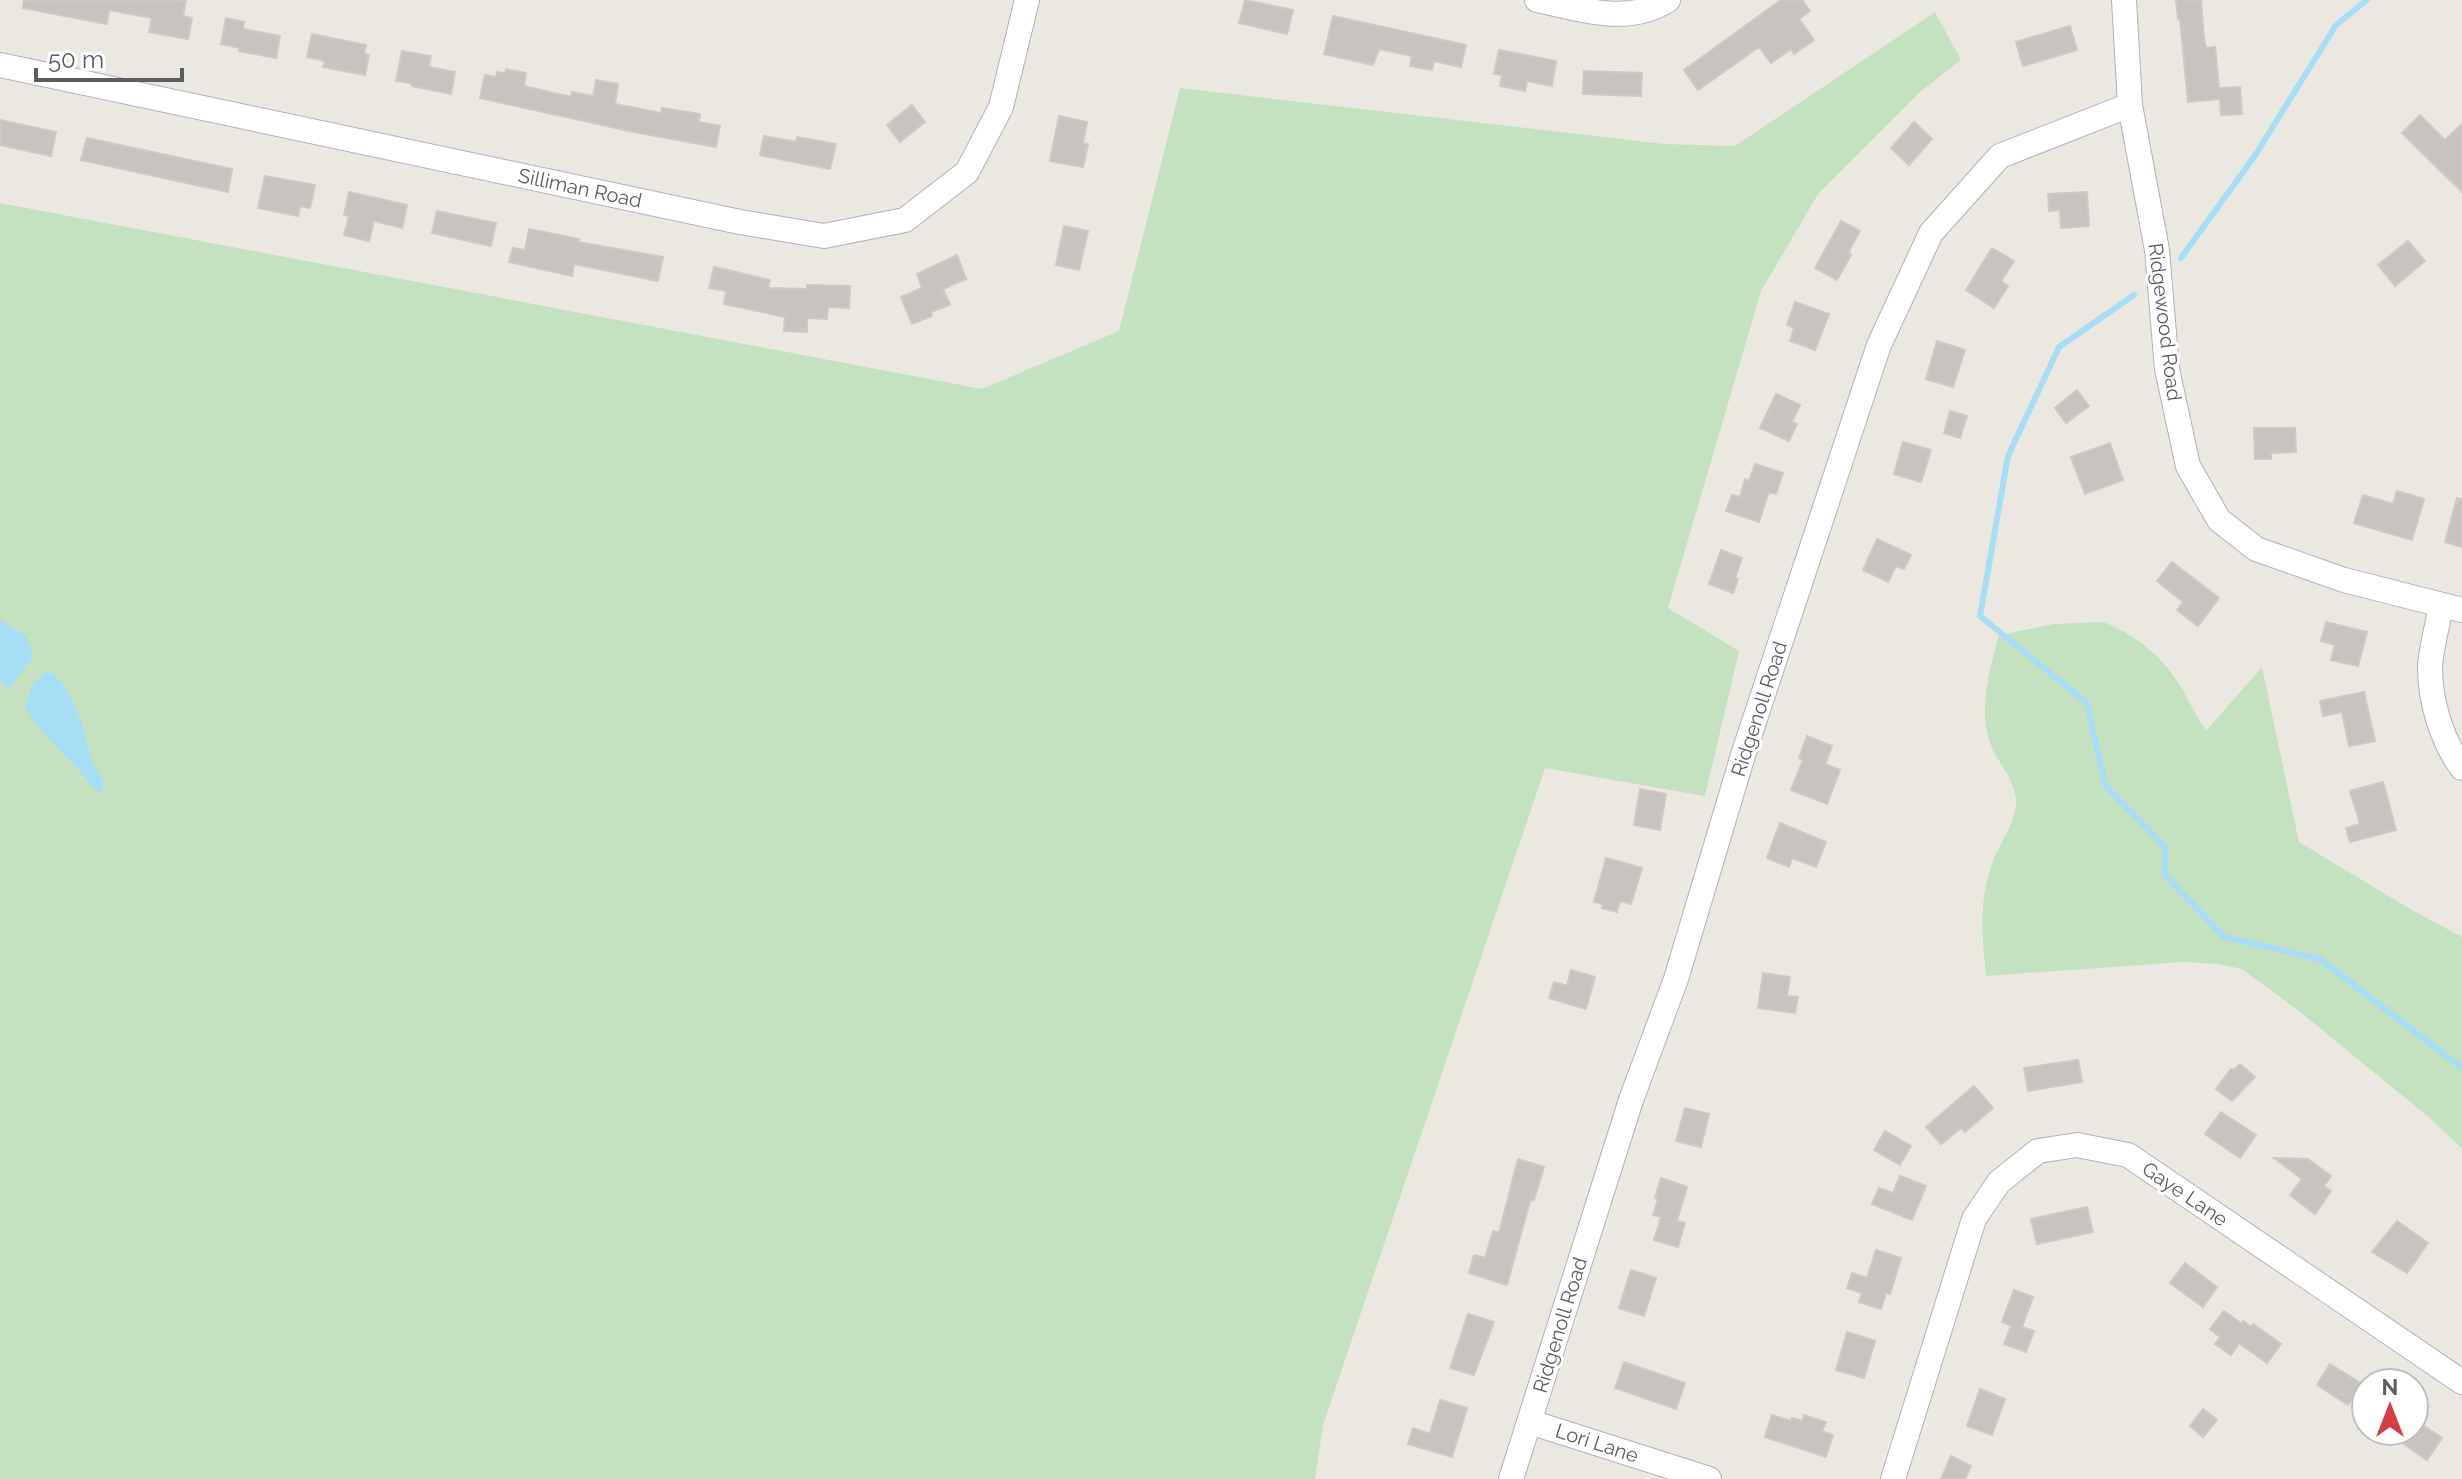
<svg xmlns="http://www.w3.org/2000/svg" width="2462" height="1479" viewBox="0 0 2462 1479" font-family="Raleway,sans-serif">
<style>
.green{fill:#c4e1c0}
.water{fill:#a8ddf6}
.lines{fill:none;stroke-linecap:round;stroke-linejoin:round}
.stream{stroke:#a8ddf6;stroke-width:6}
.building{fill:#c7c3be;stroke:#cfc9c1;stroke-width:2}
.minor-casing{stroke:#afb3b6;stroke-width:26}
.minor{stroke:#fff;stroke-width:24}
.labels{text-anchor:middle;stroke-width:6;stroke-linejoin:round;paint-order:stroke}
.street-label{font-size:20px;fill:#5a5e61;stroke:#fff}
</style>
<rect width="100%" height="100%" fill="#ebe8e2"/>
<path class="green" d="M1935,12L1961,60L1920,92L1818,194L1761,291L1668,608L1739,651L1705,796L1545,768L1323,1425L1315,1479H0V203L982,389L1119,331L1180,88L1664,144L1735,146Z
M2103,622C2131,632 2161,655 2177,681C2188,697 2195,715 2206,731L2262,667L2299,842L2410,909L2462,937V1149L2431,1119L2299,1011L2242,969L2218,964L2183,962L1986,976C1982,935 1978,902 1993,861C2000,843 2014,825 2016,805C2018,783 1997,762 1990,743C1978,706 1990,670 1999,635L2054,624Z"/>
<path class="water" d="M0,620L26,636L34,656L11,686L5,687L0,681Z
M48,671C72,680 86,737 92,760C95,768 100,776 104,783L101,793C92,788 89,781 82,774C62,751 43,736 26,709C29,692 31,680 48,671Z"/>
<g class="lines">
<path class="stream" d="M2181,258L2256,154L2336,25L2367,0
M2134,295L2059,347L2008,456L1980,616L2087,703L2105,785L2165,847V875L2224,937L2320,959L2462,1068"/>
</g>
<path class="building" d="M24,0H186L183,16L192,18L188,39L149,32L152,18L109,10L107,24L23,8Z
M1245,0L1293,10L1287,34L1239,23Z
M1781,0H1802L1810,11L1799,19L1814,40L1794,54L1791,49L1771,63L1759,47L1698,90L1684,70Z
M2176,0H2201L2204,39L2206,48L2215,47L2219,88L2240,87L2242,114L2221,115L2220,99L2188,102L2180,19H2178Z
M1333,16L1466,45L1461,67L1434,61L1432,70L1410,66L1412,56L1379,49L1373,65L1324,54Z
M226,18L244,22L243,29L280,36L276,58L239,51L240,48L221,44Z
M2070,26L2077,50L2023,66L2016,42Z
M312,34L366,45L364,54L369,55L365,75L323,67L325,61L307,57Z
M1499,50L1556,61L1552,86L1527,81L1525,91L1500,86L1502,75L1494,74Z
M402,51L431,56L429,67L455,72L451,94L412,86L410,83L396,81Z
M506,69L526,73L524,86L571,97L572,92L593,96L596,80L618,84L615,104L661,113L662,108L700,114L699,122L720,126L716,147L634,132L480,98L485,75L496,77L497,72L505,73Z
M1584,71L1642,73L1641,96L1583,94Z
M912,105L925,122L900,142L887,125Z
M2420,115L2445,140L2462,124V192L2402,133Z
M1059,116L1087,122L1083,143L1088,144L1083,167L1050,161Z
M0,120L56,132L51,156L0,145Z
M1914,122L1932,139L1909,165L1891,148Z
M764,136L796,142L797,137L836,144L830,169L760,155Z
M87,138L232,169L228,192L81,160Z
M265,176L315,185L310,208L300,206L298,216L258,208Z
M349,192L407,205L402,228L374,221L369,241L344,235L349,216L344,215Z
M2087,192L2089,226L2061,228L2060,210L2049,211L2048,194Z
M437,211L496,223L491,246L432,233Z
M1841,221L1860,231L1849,251L1851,255L1837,280L1815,268Z
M1064,226L1088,231L1079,270L1056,265Z
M529,229L579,239L578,242L663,257L658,281L574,264L572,276L509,262L513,248L525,250Z
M2408,241L2425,261L2395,286L2378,265Z
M1992,248L2014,261L2001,281L2008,286L1994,308L1966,290Z
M957,255L966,279L943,289L950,305L931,312L932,316L912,324L901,297L922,288L917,274Z
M714,267L770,280L768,288L807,289V285L850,286L849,308L828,307L827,319L807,318V332L784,331L785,317L724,304L726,291L709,288Z
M1795,302L1829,314L1815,350L1790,341L1794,328L1787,325Z
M1937,341L1965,350L1953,387L1926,379Z
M2077,390L2089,406L2066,423L2055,408Z
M1776,394L1800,405L1792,422L1797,424L1789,441L1760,428Z
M1950,411L1967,416L1960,438L1944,433Z
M2254,428H2295L2296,452L2271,453V459H2255Z
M1903,442L1931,450L1921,482L1894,474Z
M2110,443L2123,480L2085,494L2071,457Z
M1755,464L1783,473L1776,494L1769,492L1759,522L1726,511L1732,495L1740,497L1745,479L1749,481Z
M2397,491L2424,499L2412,540L2354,523L2363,495L2393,504Z
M2457,498L2462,499V547L2445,542Z
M1877,539L1911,555L1904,569L1896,566L1888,582L1863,570Z
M1721,550L1742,558L1735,578L1738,579L1733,593L1709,584Z
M2172,562L2219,598L2198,626L2177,610L2183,602L2157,581Z
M2326,622L2367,632L2358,666L2331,660L2335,645L2321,641Z
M2364,692L2375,741L2349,746L2342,712L2323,716L2320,701Z
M1807,736L1832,746L1825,764L1840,770L1827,804L1791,790L1803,760L1799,758Z
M2383,782L2396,830L2350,842L2346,828L2360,824L2350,791Z
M1640,789L1666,794L1660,830L1634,825Z
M1780,823L1826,842L1816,867L1792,858L1789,867L1767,858Z
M1606,858L1642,868L1631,904L1620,901L1617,912L1602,908L1603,904L1594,902Z
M1571,970L1595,977L1586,1009L1549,998L1554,982L1567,986Z
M1763,973L1790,977L1787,996L1798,997L1795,1013L1758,1008Z
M2078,1060L2082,1082L2028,1091L2024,1068Z
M2240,1064L2255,1077L2232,1101L2216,1089L2231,1069L2234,1070Z
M1974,1086L1993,1108L1965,1132L1961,1128L1941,1144L1926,1127Z
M1685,1108L1709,1114L1701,1147L1676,1141Z
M2221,1112L2256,1135L2240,1158L2205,1134Z
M1885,1131L1911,1146L1900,1165L1874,1150Z
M2274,1158L2308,1159L2331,1176L2324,1186L2331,1191L2315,1214L2290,1195L2302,1179Z
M1518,1159L1544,1167L1534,1200L1530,1201L1507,1285L1469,1273L1474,1255L1485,1258L1493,1231L1499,1233Z
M1900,1176L1926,1186L1912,1220L1872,1204L1879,1188L1893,1193Z
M1661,1178L1687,1187L1677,1221L1685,1223L1678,1247L1654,1240L1661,1217L1653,1215L1658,1199L1655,1198Z
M2087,1207L2093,1232L2037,1244L2031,1219Z
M2397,1221L2428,1243L2407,1273L2372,1252Z
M1876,1250L1901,1258L1890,1294L1886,1293L1881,1309L1859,1302L1862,1293L1847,1288L1852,1273L1867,1278Z
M2185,1263L2217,1287L2203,1307L2170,1283Z
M1631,1270L1656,1278L1644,1316L1619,1308Z
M2014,1290L2033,1297L2022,1327L2034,1331L2026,1352L2004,1344L2011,1326L2002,1322Z
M2224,1311L2242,1324L2243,1321L2251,1327L2253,1324L2281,1344L2267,1363L2239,1343L2231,1355L2215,1344L2220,1337L2210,1329Z
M1468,1314L1494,1322L1474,1375L1450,1368Z
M1847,1332L1875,1341L1864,1378L1836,1370Z
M1624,1362L1685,1383L1676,1409L1615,1388Z
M2330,1364L2362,1384L2348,1405L2317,1385Z
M1980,1389L2005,1399L1992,1435L1967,1426Z
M1440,1400L1467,1408L1452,1457L1408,1444L1413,1428L1430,1434Z
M2203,1409L2217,1420L2203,1437L2190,1426Z
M1772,1415L1791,1421L1792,1418L1802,1421L1804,1415L1826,1422L1822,1431L1833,1435L1826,1457L1765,1437Z
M2414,1419L2442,1438L2427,1460L2385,1431H2414Z
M1951,1456L1971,1466L1965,1479H1941Z"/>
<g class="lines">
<g class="minor-casing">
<path id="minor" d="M1537,0C1581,9 1627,26 1668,0
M2124,0L2130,105L2157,250L2167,369L2188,466L2219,520L2256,549L2344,580L2462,610
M0,65L740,222L824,236L905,220L967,172L1001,107L1027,0
M2441,605C2438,625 2431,647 2430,667C2430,702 2442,741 2462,768
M1530,1422L1709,1479
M1511,1479L1631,1100L1676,979L1744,752L1879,345L1931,233L2000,156L2130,105
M1893,1479L1974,1219L1999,1182L2038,1151L2077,1145L2128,1155L2462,1382"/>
</g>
<use href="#minor" class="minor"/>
</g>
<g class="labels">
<g class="street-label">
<text transform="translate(580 188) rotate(12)" y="7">Silliman Road</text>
<text transform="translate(2165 322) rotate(83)" y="7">Ridgewood Road</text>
<text transform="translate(1759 709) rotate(-72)" y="7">Ridgenoll Road</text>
<text transform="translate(2185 1194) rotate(34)" y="7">Gaye Lane</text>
<text transform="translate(1560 1325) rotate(-73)" y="7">Ridgenoll Road</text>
<text transform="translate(1597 1443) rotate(18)" y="7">Lori Lane</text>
</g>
</g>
<g transform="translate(2390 1407)"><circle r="38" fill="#ffffff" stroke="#bdbfc0" stroke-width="2"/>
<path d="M0-6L14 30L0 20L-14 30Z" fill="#d73c42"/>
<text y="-12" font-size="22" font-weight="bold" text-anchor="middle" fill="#5a5e61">N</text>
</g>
<path d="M36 68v12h146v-12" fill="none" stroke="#5a5e61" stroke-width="4"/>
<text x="48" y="68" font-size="24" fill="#5a5e61" stroke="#ffffff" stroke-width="6" paint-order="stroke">50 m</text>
</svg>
